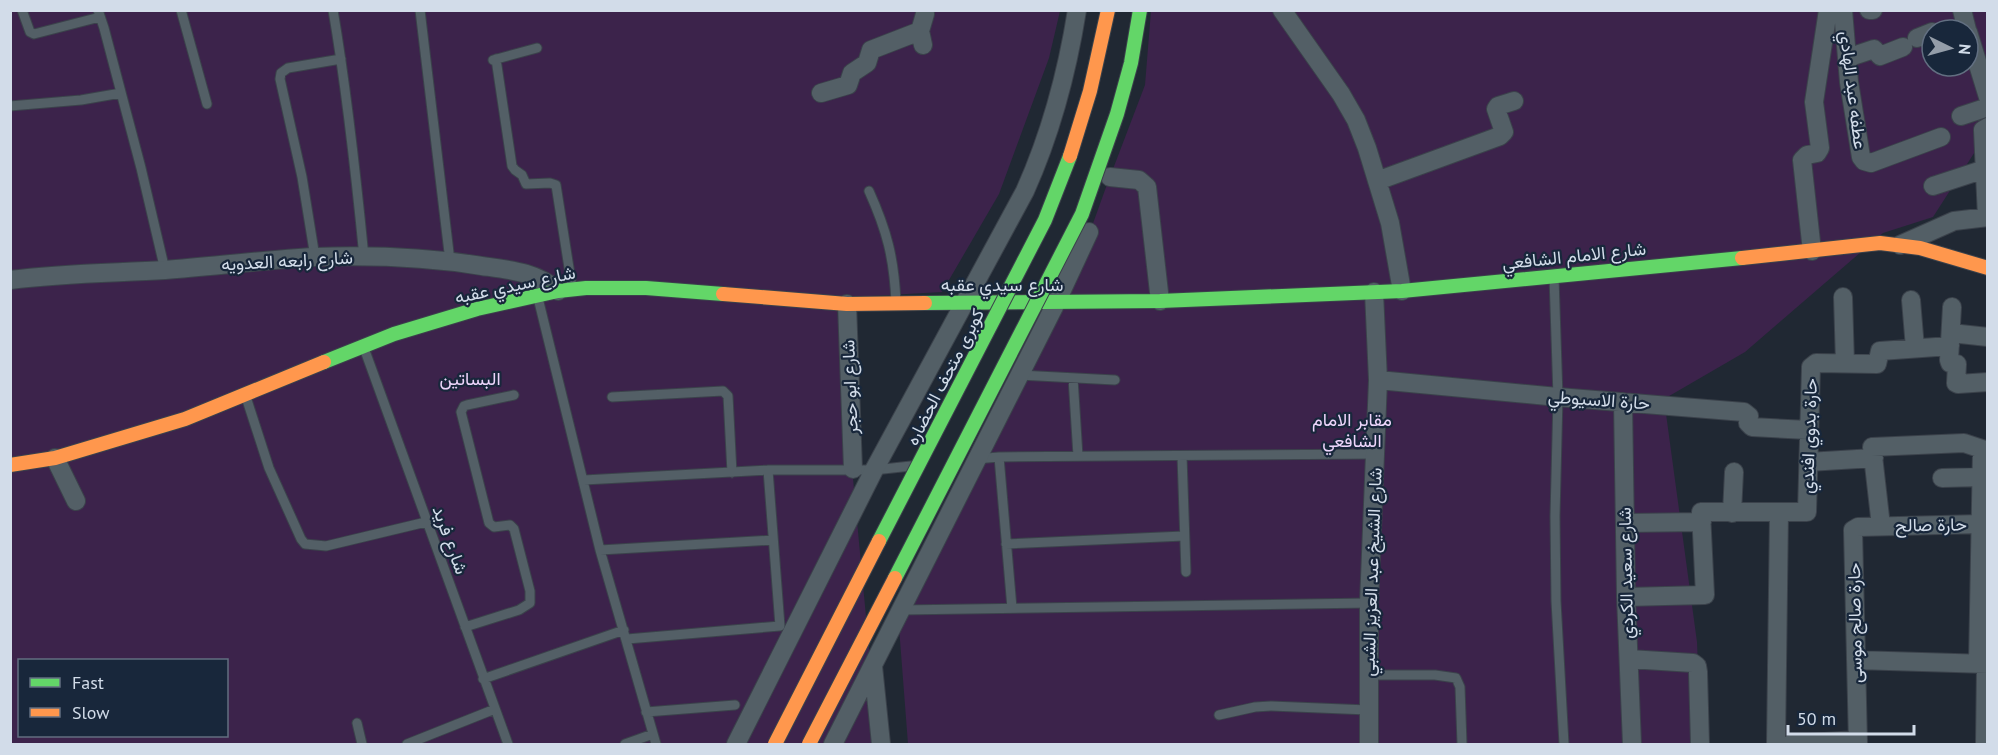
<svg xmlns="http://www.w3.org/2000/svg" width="1998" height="755" viewBox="0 0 1998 755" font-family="'PT Sans',Vazirmatn,sans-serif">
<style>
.green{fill:#3c234b;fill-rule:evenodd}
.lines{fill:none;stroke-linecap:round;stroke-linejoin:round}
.lane-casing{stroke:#3b424b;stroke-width:11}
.street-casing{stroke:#3b424b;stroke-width:20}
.fast-casing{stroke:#3b424b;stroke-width:16}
.slow-casing{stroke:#3b424b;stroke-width:16}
.lane{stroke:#535f66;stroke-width:9}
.street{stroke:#535f66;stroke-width:18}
.fast{stroke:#63d668;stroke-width:14}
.slow{stroke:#ff974d;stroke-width:14}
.fast-bridge-casing{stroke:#3b424b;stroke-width:16;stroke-linecap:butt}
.slow-bridge-casing{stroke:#3b424b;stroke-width:16;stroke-linecap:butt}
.fast-bridge{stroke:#63d668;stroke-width:14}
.slow-bridge{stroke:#ff974d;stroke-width:14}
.labels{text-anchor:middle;stroke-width:4.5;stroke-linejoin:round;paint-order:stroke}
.street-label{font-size:18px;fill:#d2dce9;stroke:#18273b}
.park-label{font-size:18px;fill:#edd5fb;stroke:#18273b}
</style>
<rect width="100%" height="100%" fill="#202833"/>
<path class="green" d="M10,11H1060L1049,58L999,194L942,292L836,298L878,744H11ZM20,660H226V736H20Z
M1151,11H1987V133L1933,217L1883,233L1745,352L1664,399L1697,642L1701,744H908L897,601L1018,362L1059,318L1105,190L1145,85ZM1932,30H1968V66H1932Z"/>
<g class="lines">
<g class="lane-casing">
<path id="lane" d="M22,10L30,32L34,34L100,17
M98,10L104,28L141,168L165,270
M181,10L207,104
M333,10C347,92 356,175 364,257
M420,10L450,261
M496,59L512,166L515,170L522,175L526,184L550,183L556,185L572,287
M493,60L537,48
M10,106L81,100L121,93
M869,191C887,231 894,258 896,302
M315,257L302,177L280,79L281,73L288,68L341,59
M1554,277L1558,397L1555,516L1556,601L1564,744
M538,298L600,550L656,744
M364,348L508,744
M1019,375L1115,380
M1073,378L1078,456
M246,397L269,468L301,539L305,544L326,546L426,522
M612,397L723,391L728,396L732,473
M1182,456L1186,572
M999,457L1012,608
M976,459L999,457L1376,454
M584,480L768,470H874L911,466
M1006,544L1184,536
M600,550L773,540
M901,610L1369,603
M465,627L519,610L530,603V591L514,529L510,525L494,527L489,523L461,412L464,406L467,405L514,395
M627,639L780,626L768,470
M1369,675H1435L1456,678L1460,687L1462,744
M483,679L624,630
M646,712L735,705
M1219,715L1255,707L1271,706L1368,710
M357,723L362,744
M407,744L495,709
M625,744L653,734"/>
</g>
<g class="street-casing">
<path id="street" d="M1282,10L1341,94L1356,120L1367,148L1390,223L1402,291
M1843,10L1849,82L1861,157L1864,161L1871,163L1941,137
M1869,10H1873
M1962,10L1967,30
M1968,32L1988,97
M1917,38L1932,32
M923,45L920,31L925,14
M1847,58L1874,49L1880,56L1903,47
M821,93L848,85L852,73L867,63L871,50L920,31
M1961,116L1988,107
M1110,177L1139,180L1147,187L1160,301
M1377,181L1500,136L1504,132L1496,109L1498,106L1514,101
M1933,186L1985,169
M1987,217L1983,130L1988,127
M1900,245L1954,221L1988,217
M1812,251L1802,160L1807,155L1817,153L1820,148L1814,102L1828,10
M10,280C62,273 113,273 165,270C215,266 264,260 314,257C370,255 427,257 482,266C511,270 536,272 558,291
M1843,297L1845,363
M1911,300L1915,348
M847,304L853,469
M1952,307L1949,360L1950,363L1957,364L1956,383L1958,384L1988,382
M1951,333L1988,337
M1378,380L1558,397L1744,412L1749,416L1748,423L1752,427L1808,430
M1623,402L1626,597L1632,744
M55,458L76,501
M1808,462L1874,458
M1942,478L1982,477
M1732,513L1734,472
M1625,523L1702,522
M1881,526L1872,447L1964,443L1988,451
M1626,597L1705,595L1701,512H1807L1811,367L1816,363L1877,364L1880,351L1950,346
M1629,659L1693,663L1697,666L1698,672L1700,744
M1856,660L1988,664
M1978,664L1982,450
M873,666L881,744
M736,744L874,470L1025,191C1051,133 1067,73 1077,10
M833,744L1056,303L1089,232
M1369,744V603L1378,380L1374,292
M1776,744L1779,512
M1791,744L1858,740
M1858,744L1853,530L1858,527L1981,524
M1985,744L1986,664"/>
</g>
<g class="fast-casing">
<path id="fast" d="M925,303L1160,301L1402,291L1742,258
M324,362L394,334L477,309L558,291L586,288H646L723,294"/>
</g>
<g class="slow-casing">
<path id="slow" d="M1742,258L1880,243L1920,248L1988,268
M723,294L847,304L925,303
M10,465L55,458L185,419L324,362"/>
</g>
<use href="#lane" class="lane"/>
<use href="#street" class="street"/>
<use href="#fast" class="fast"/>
<use href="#slow" class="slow"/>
<g class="fast-bridge-casing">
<path id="fast-bridge" d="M879,541L1045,220L1070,156
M895,578L1082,214L1117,114L1131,63L1140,10"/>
</g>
<g class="slow-bridge-casing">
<path id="slow-bridge" d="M1070,156L1090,91L1108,10
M775,744L879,541
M809,744L895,578"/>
</g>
<use href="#fast-bridge" class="fast-bridge"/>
<use href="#slow-bridge" class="slow-bridge"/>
</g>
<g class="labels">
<g class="street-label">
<text transform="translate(1853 90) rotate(83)" y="6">عطفه عبد الهادي</text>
<text transform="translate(1574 256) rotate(-6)" y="6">شارع الامام الشافعي</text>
<text transform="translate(287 261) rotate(-3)" y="6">شارع رابعه العدويه</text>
<text transform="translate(515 285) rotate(-12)" y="6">شارع سيدي عقبه</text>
<text x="1002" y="291">شارع سيدي عقبه</text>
<text transform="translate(945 377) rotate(-63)" y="6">كوبرى متحف الحضاره</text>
<text transform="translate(850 387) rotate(-92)" y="6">شارع ابو حجر</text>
<text transform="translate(1599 400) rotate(4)" y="6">حارة الاسيوطي</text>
<text transform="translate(1809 436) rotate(-88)" y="6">حارة بدوي افندي</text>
<text transform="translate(1931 525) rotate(-1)" y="6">حارة صالح</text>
<text transform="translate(450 540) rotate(70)" y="6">شارع فريد</text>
<text transform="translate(1372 572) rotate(-88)" y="6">شارع الشيخ عبد العزيز الشبي</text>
<text transform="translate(1626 573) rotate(-91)" y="6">شارع سعيد الكردي</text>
<text transform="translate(1855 623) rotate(-91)" y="6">حارة صالح موسى</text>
</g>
<g class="park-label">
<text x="470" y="385">البساتين</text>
<text x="1352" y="426">مقابر الامام<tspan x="1352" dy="21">الشافعي</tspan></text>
</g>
</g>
<rect width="1998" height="755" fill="none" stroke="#d2dce9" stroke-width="24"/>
<rect x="18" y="659" width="210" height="78" fill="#18273b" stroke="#626f81" stroke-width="1.5"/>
<rect x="30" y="678" width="30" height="9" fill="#63d668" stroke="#626f81" stroke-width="1.5"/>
<text x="72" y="689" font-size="18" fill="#d2dce9">Fast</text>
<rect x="30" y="708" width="30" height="9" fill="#ff974d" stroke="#626f81" stroke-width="1.5"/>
<text x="72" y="719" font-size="18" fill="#d2dce9">Slow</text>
<g transform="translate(1950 48) rotate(95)"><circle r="28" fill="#18273b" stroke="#626f81" stroke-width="1.5"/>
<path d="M0-4.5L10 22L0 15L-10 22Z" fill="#949da9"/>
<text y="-9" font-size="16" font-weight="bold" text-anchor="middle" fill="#d2dce9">N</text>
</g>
<path d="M1788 725v9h126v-9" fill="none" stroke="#d2dce9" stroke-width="3"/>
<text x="1797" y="725" font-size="18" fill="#d2dce9" stroke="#18273b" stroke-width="4.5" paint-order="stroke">50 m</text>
</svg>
